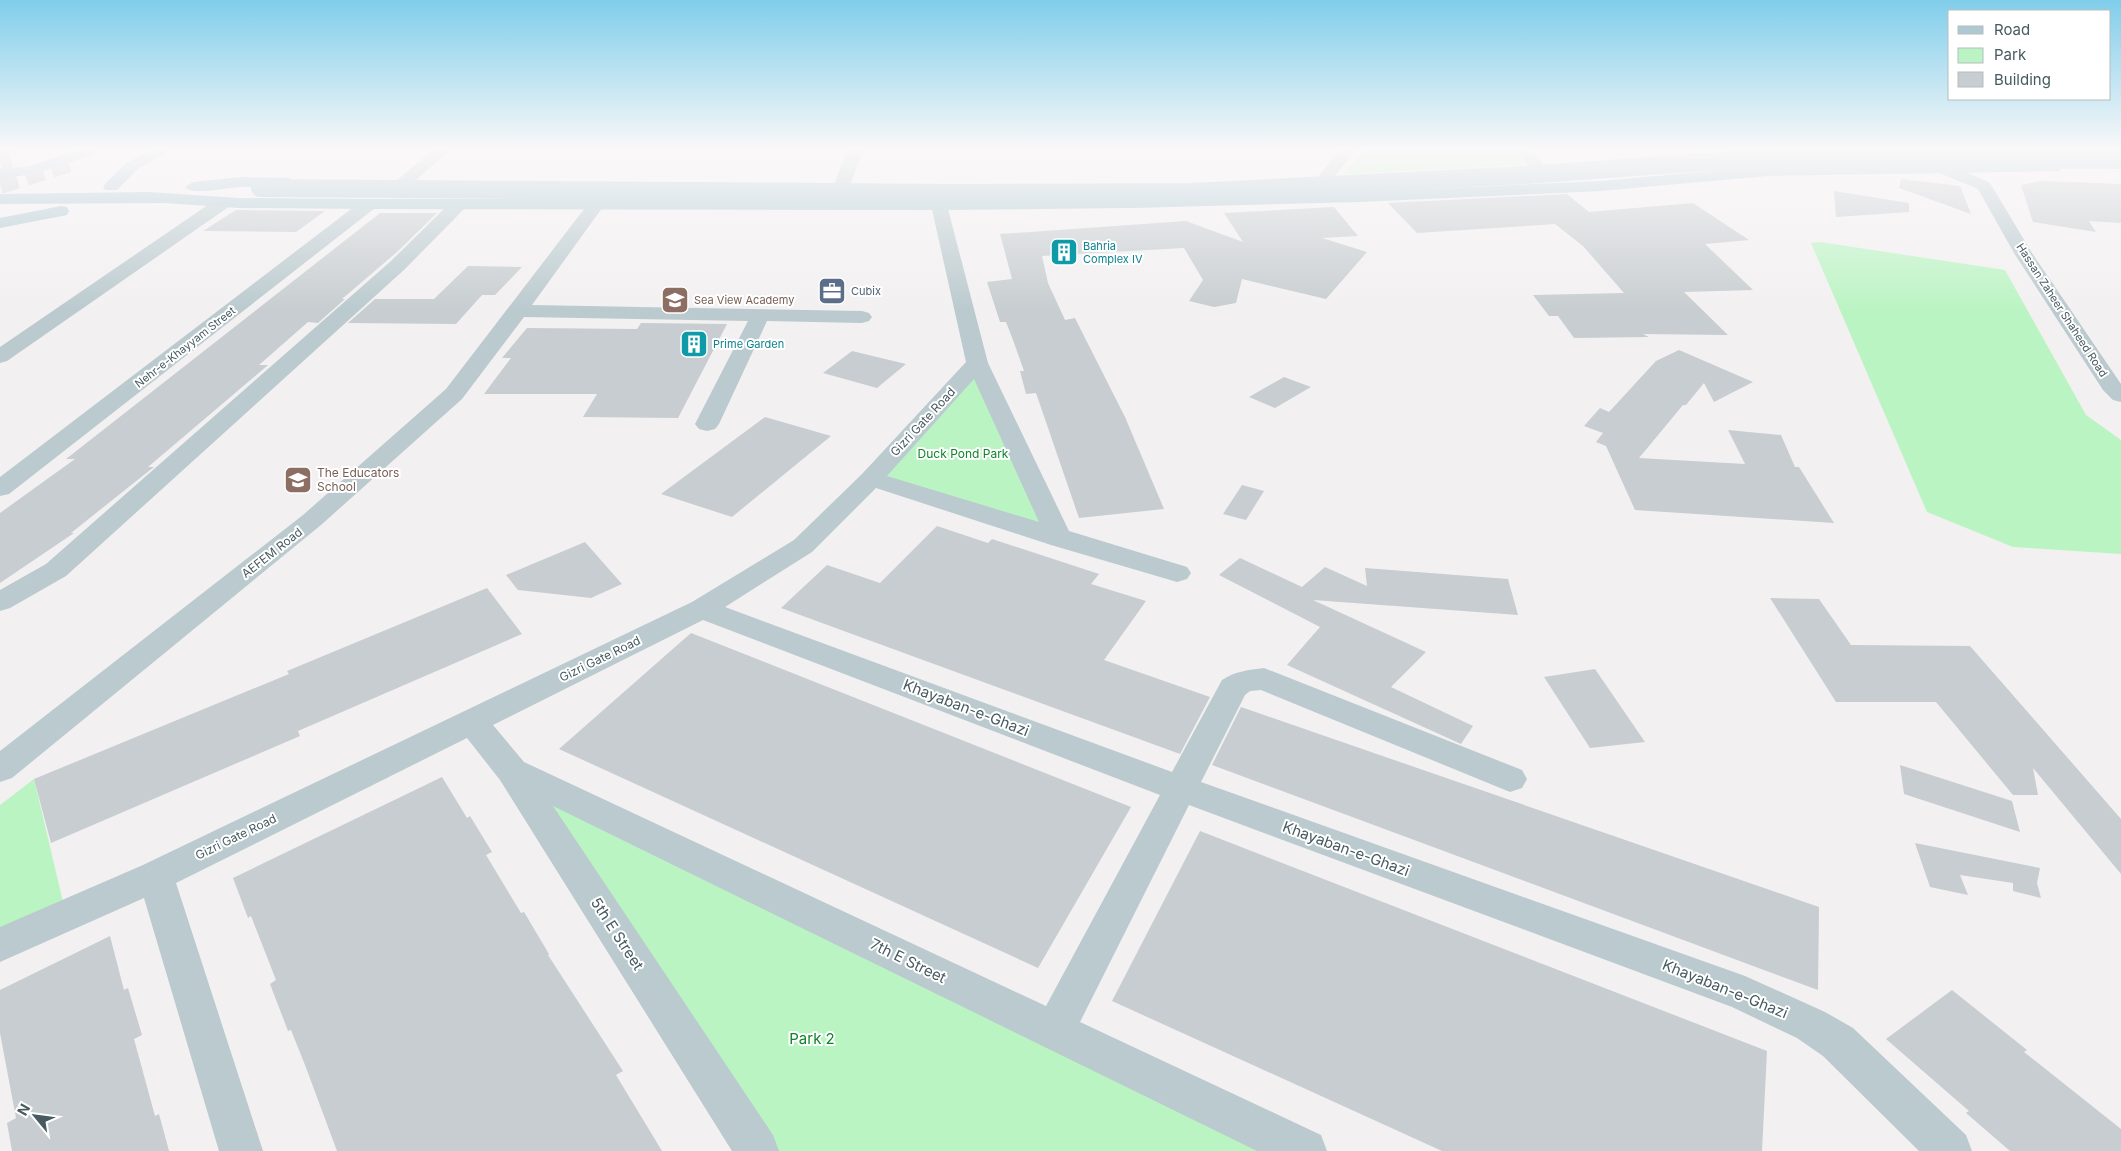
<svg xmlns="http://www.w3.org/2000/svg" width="2121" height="1151" viewBox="0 0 2121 1151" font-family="Inter,sans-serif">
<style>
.green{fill:#bbf4c3}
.building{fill:#c7cdd0}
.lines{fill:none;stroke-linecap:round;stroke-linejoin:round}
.primary-tunnel{stroke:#c8cacd;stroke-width:18;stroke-dasharray:18 9;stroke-linecap:butt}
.minor{fill:#bacace;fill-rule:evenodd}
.tertiary{fill:#bacace;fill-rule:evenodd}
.primary{fill:#aec9d1;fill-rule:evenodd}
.primary-bridge{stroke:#aec9d1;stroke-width:18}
.labels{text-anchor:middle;stroke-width:4;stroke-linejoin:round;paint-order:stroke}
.far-culture-label{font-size:11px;fill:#0d838f;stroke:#fff;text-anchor:start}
.far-service-label{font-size:11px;fill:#4e5e75;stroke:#fff;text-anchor:start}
.far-education-label{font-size:11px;fill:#785e54;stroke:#fff;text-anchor:start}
.far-street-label{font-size:11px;fill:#465a60;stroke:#fff}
.street-label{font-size:12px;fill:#465a60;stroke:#fff}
.park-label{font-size:12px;fill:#0e842c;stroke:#fff}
.education-label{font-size:12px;fill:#785e54;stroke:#fff;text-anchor:start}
.near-street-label{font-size:15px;fill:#465a60;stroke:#fff}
.near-park-label{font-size:15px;fill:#0e842c;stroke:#fff}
</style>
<rect width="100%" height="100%" fill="#f3f0f1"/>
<path class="green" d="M1364,150H1516L1524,165L1344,174Z
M1820,242L2005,270L2086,415L2121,440V554L2013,547L1927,512L1811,243Z
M977,363L1060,539L871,479Z
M512,771L1306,1151H750Z
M34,779L64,906L0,935V805Z"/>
<path class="building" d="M1901,179L1960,186L1971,214L1899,188Z
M2041,181L2121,184V223L2089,221L2096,232L2033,222L2021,185Z
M1834,191L1909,203V212L1836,217Z
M1567,194L1589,212L1693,203L1749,240L1705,244L1753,290L1684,292L1728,335L1643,334L1649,337L1574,338L1558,316H1549L1533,295L1624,293L1583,246L1555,224L1417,233L1388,203Z
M1334,207L1358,236L1322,238L1367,252L1326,299L1242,279L1236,303L1214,307L1189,301L1203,280L1184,248L1042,256L1048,283L1065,320L1075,318L1086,340L1125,417L1164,509L1079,518L1036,393L1026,394L1020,371H1024L1013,340L1006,322H1000L987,282L1012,279L1000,234L1186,221L1243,242L1224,213Z
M236,210H239L325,211L296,232L203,231Z
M380,213H437L397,252L342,299H345L318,323L308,322L259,365H268L148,467H154L145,474L71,533H74L0,583V513L75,459H66Z
M468,266L522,267L495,295H482L456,324L348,323L375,299H434Z
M641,323L727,324L678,418L583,417L597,394H484L511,358H502L527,328L637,329Z
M1679,350L1753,382L1714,402L1704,383L1686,405H1683L1639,458L1745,464L1728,430L1781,435L1795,467H1799L1834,523L1635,510L1606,446L1596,442L1603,433L1584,426L1600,408L1609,412L1656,361Z
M852,351L906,364L877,388L823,373Z
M1284,377L1311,387L1275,408L1249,397Z
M765,417L831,436L732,517L661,494Z
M1242,485L1264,491L1246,520L1223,514Z
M937,526L988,543L992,539L1099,574L1091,584L1146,601L1104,660L1210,697L1180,754L781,608L827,565L880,583Z
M585,542L622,584L591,598L518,590L506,575Z
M1240,558L1302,587L1325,567L1367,586L1365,568L1508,579L1518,615L1313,600L1426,652L1391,687L1473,726L1461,744L1287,665L1320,627L1219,575Z
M487,588L522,634L298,731L300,736L51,843L34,779L289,674L287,671Z
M1770,598L1819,599L1851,645L1970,646L2121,819V874L2033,768L2038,795H2013L1936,702H1836Z
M691,633L1131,807L1038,968L559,749Z
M1595,669L1645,742L1590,748L1544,677Z
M1241,707L1819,907L1818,990L1212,765Z
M1900,765L2012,801L2020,832L1904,794Z
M442,777L467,818L470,816L492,852L486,855L521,913L524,912L549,954L548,955L623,1071L616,1075L662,1151H337L305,1065L291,1030L288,1031L270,984L276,980L251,916L248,918L233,878Z
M1200,831L1767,1051L1762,1151H1442L1112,1001Z
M1915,843L2040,868L2037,883L2041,898L2013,891V883L1960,875L1968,895L1930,887Z
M110,936L124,990L128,988L142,1035L134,1039L155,1116L159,1114L169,1151H12L7,1123L16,1118L0,1033V990Z
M1952,990L2027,1050L2024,1052L2121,1129V1151H2010L1966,1113L1969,1111L1886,1039Z"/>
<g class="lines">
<path class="primary-tunnel" d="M0,162L11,159
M0,185L70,163"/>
<path class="minor" d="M433,150H450L407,188H395L393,185L395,182Z
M1340,150H1356L1329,183L1330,198L1328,202H1316L1314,198L1313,183Z
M1516,150H1531L1548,170L1546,173H1534Z
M944,184L952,189L947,205L988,363L1069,531L1187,567L1191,573L1187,579L1177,582L1167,579L1051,545L876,488L812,552L725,607L1172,772L1222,680C1236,671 1248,670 1264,668L1522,770L1527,779L1522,788L1510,792L1261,690L1250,691L1245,695L1201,782L1745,976L1825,1012L1853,1028L1966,1135L1972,1151H1919L1823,1056L1797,1038L1732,1007L1189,805L1080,1022L1321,1135L1327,1151H1257L553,806L773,1135L779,1151H732L500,780L467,738L176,883L263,1151H219L144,898L0,962V927L143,865L692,602L794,540L862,474L966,362L931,205L936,189ZM974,379L1039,522L887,476ZM703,620L1160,795L1046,1006L524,762L493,725Z
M224,197L230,198L232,202L230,206L7,361L0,363V347L218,198Z
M459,199L465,200L467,204L465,208L405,269L66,576L10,608L0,611V590L46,564L391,261L453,200Z
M597,199L603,200L605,204L532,305L862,311L869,313L872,317L869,321L862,323L767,321L719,424L715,429L707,431L699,429L695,424L748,321L524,317L462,399L321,525L12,778L0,782V751L303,515L446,389L591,200Z"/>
<path class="tertiary" d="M847,150H863L849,188L841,193L833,188Z
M1899,150H1918L1990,183L2032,253L2121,384V402L2113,400L2103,390L2014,253L1978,189L1935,171Z
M369,199L375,200L377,204L375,208L9,494L0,496V477L363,200Z"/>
<path class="primary" d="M0,150H19L16,153L0,159Z
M80,150H102L99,153L37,173L0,179V169L29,166Z
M152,150H171L138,169L117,190H105L103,187L105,184L126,163Z
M2054,163L2062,168L2060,171L1767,176L1600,191L1359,202L1132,208L939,210L369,209L239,208L164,203L0,204V194L149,192L239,198L369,199L1132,198L1359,192L1600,181L1767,166Z
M241,177L289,178L297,183C291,192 253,186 241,187C229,187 191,196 185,187L193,182Z
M61,206L67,207L69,211L67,215L0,228V218Z"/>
<path class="primary-bridge" d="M260,188L956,193L1192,192L1525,175L1732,160L1851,158L2121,160"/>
</g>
<linearGradient id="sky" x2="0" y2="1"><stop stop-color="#80ceeb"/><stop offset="0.48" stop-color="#faf8f9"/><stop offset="1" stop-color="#faf8f9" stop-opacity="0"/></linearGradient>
<rect width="2121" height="311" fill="url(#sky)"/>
<defs>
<g id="building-square" transform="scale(1.4375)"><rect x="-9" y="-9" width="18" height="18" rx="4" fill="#0f9aa8" stroke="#fff"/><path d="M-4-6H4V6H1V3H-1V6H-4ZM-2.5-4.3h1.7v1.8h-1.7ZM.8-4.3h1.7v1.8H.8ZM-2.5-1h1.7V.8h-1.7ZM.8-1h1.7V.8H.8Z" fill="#fff"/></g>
<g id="office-square" transform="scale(1.4375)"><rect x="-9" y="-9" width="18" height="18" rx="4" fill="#5c6f8a" stroke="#fff"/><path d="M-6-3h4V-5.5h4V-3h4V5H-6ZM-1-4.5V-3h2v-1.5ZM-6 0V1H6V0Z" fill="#fff"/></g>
<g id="school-square" transform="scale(1.4375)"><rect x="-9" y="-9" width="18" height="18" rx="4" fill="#8d6e63" stroke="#fff"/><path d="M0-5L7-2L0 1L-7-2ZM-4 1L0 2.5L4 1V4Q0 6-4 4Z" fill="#fff"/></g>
</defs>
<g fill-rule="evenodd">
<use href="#building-square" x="1064" y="252"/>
<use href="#office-square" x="832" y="291"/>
<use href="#school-square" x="675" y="300"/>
<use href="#building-square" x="694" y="344"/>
<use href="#school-square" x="298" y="480"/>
</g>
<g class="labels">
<g class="far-culture-label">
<text x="1083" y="250">Bahria<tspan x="1083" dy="13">Complex IV</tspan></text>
<text x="713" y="348">Prime Garden</text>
</g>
<g class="far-service-label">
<text x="851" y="295">Cubix</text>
</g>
<g class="far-education-label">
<text x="694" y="304">Sea View Academy</text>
</g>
<g class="far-street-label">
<text transform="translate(2062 310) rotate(57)" y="4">Hassan Zaheer Shaheed Road</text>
<text transform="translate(185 347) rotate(-38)" y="4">Nehr-e-Khayyam Street</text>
</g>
<g class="street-label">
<text transform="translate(923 422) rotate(-47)" y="4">Gizri Gate Road</text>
<text transform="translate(272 553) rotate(-38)" y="4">AEFEM Road</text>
<text transform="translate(600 659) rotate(-26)" y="4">Gizri Gate Road</text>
<text transform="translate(236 837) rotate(-26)" y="4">Gizri Gate Road</text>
</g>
<g class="park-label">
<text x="963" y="458">Duck Pond Park</text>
</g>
<g class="education-label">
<text x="317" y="477">The Educators<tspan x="317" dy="14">School</tspan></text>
</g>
<g class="near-street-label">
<text transform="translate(966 708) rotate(21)" y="5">Khayaban-e-Ghazi</text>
<text transform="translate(1346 849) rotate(20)" y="5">Khayaban-e-Ghazi</text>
<text transform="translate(617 934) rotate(57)" y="5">5th E Street</text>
<text transform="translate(908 961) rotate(26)" y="5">7th E Street</text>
<text transform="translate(1725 989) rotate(22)" y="5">Khayaban-e-Ghazi</text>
</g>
<g class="near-park-label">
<text x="812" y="1044">Park 2</text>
</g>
</g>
<rect x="1948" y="10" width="162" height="90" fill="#ffffff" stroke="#b5bdbf"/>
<rect x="1958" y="26" width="25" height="8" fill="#aec9d1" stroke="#b5bdbf"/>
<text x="1994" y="35" font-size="15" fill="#465a60">Road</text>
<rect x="1958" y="48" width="25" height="15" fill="#bbf4c3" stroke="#b5bdbf"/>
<text x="1994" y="60" font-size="15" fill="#465a60">Park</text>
<rect x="1958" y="72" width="25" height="15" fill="#c7cdd0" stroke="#b5bdbf"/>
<text x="1994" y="85" font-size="15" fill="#465a60">Building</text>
<g transform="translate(35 1116) rotate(299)" stroke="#ffffff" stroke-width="4" paint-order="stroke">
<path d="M0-4L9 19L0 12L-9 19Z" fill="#465a60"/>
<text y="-8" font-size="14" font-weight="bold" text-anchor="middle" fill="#465a60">N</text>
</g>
</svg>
